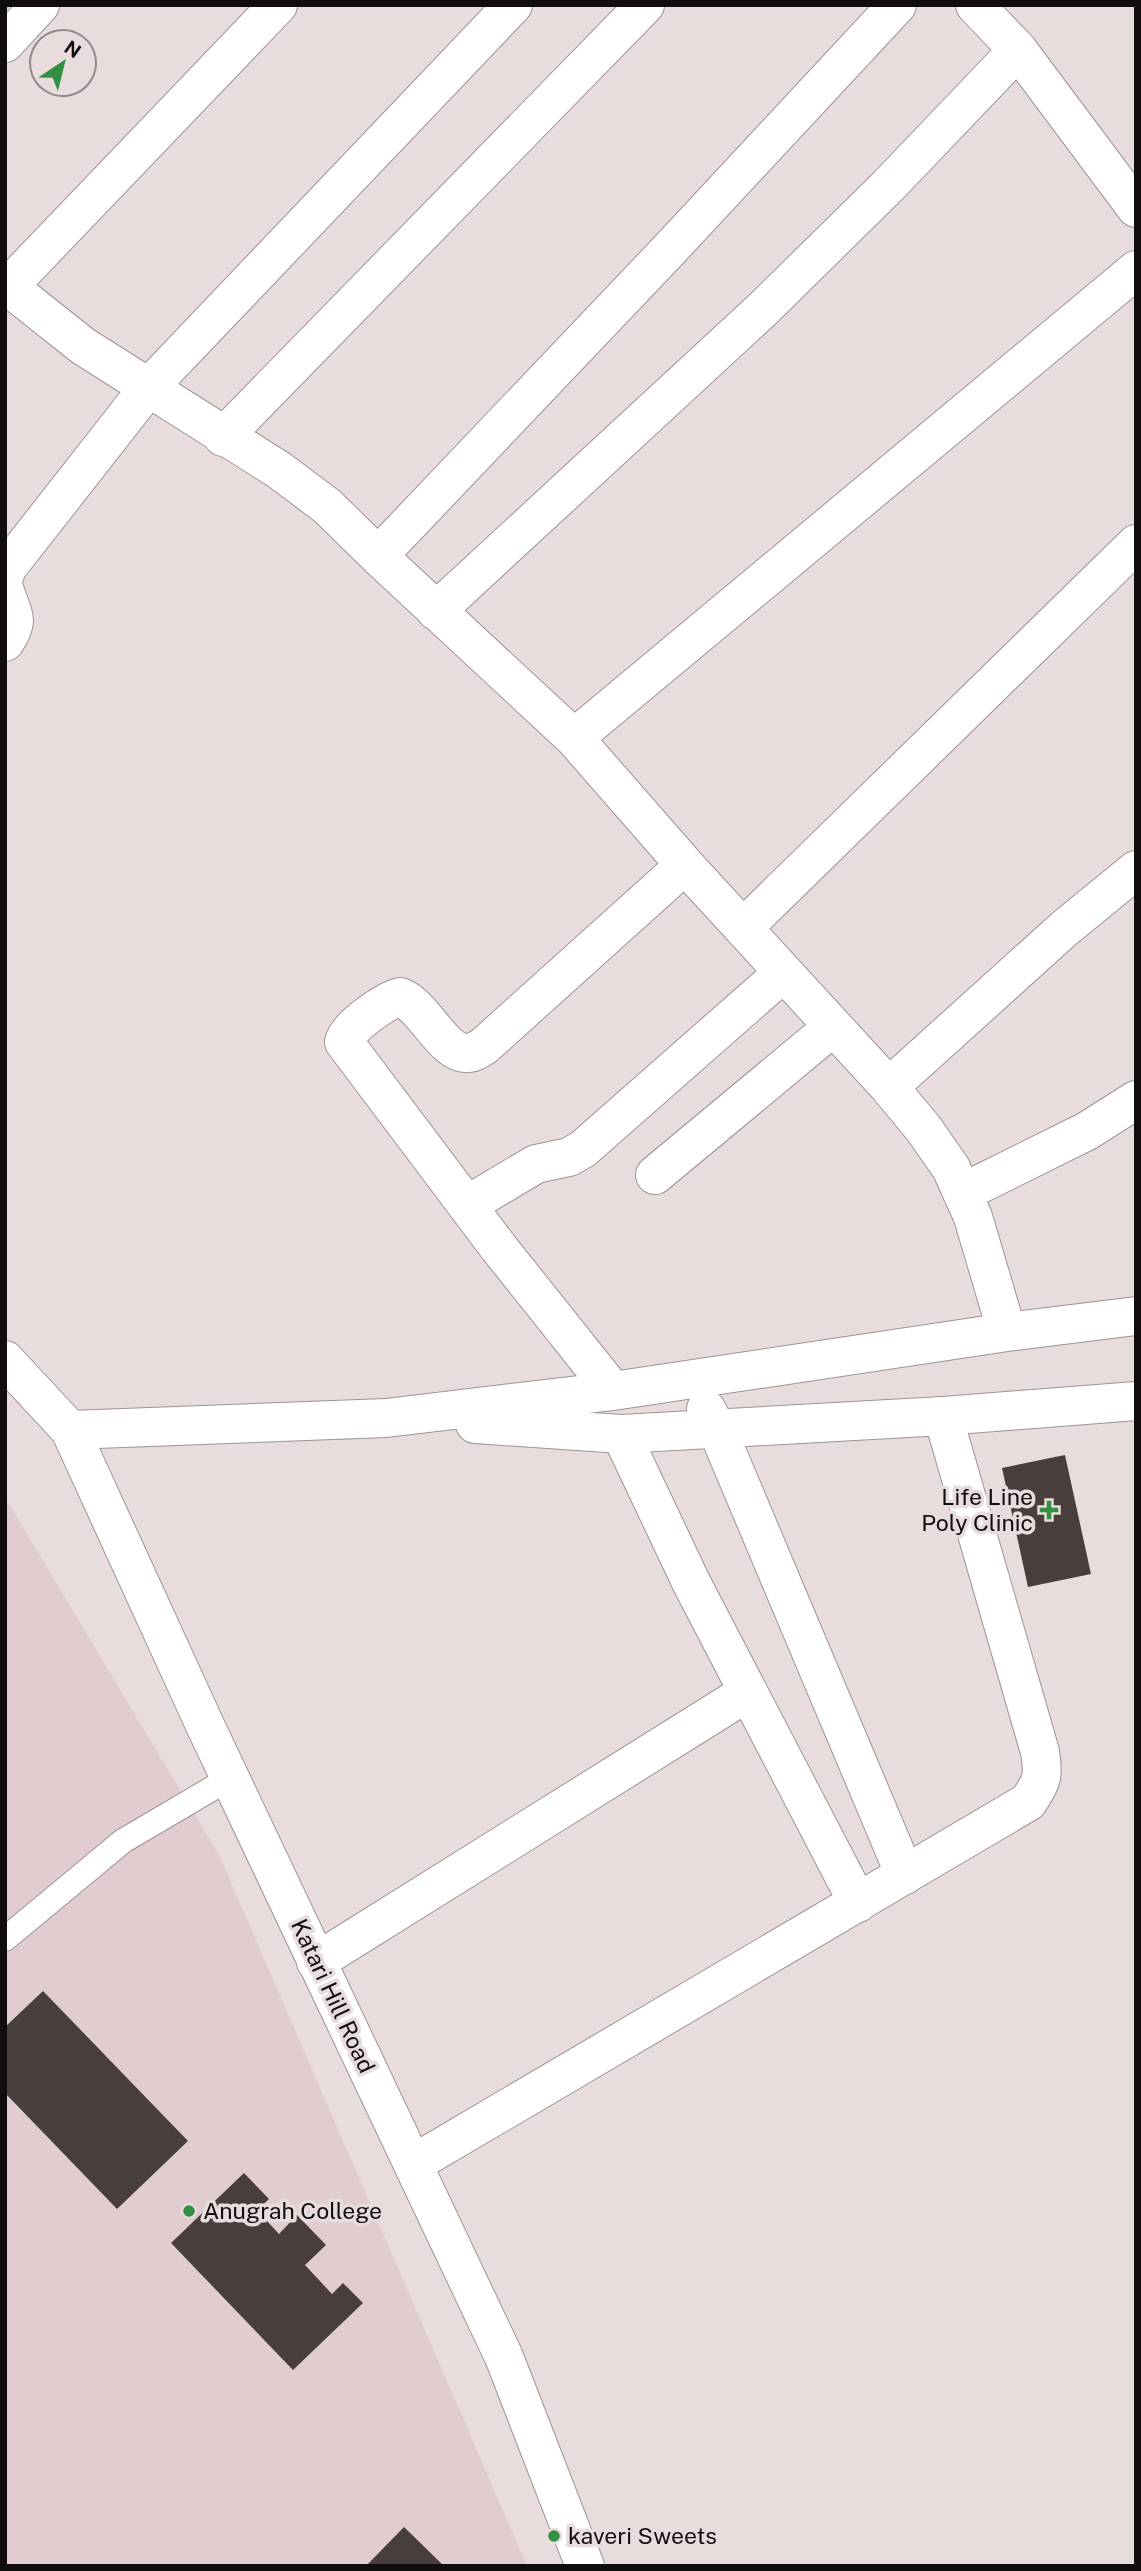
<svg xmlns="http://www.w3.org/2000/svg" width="1141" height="2571" viewBox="0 0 1141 2571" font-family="'Public Sans',sans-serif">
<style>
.built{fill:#e1cdcf}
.building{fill:#483f3d}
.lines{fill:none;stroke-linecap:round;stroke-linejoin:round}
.service-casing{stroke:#9e9394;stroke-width:26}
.minor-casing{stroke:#9e9394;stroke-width:40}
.primary-casing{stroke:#9e9394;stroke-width:40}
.service{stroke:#fff;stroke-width:24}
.minor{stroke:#fff;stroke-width:38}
.primary{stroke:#fff;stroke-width:38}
.poi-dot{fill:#338f41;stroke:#e8dcdd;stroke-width:2.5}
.labels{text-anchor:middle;stroke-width:7;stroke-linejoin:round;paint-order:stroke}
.poi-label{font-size:23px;fill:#110d0d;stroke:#e8dcdd;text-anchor:start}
.street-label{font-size:23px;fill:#110d0d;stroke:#e8dcdd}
</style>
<rect width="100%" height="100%" fill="#e8dcdd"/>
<path class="built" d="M5,1497L220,1857L527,2566H5Z"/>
<path class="building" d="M1065,1455L1091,1574L1028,1587L1002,1468Z
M43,1991L188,2141L117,2209L5,2093V2027Z
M244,2173L269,2199L257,2210L279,2234L297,2215L326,2245L305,2265L332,2294L343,2283L363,2303L293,2370L171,2243Z
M404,2527L444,2566H366Z"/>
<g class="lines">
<g class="service-casing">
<path id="service" d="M5,1939L123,1841L230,1778"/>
</g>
<g class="minor-casing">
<path id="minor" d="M975,5L1018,50L1136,208
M5,43L40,5
M5,284L83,346L279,470L327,506L378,556L574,738L685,865L889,1087L923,1128L951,1168L973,1217L1007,1332
M5,290L278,5
M223,437L645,5
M378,556L669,250L897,5
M5,574L7,568L148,388L513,5
M5,591C12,615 21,618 5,642
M436,611L763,309L889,185L1018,50
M574,738L1136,270
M743,928L1136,544
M889,1087L1065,928L1136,870
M655,1175L833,1027
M962,1193L1087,1131L1136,1100
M467,1205L536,1164L569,1157L583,1149L783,973
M613,1391L499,1248L344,1042C347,1027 385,1001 400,997C424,1005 444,1056 468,1053C473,1053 479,1049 484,1046L685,865
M706,1409L717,1429L905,1875
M475,1424L621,1434L943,1416L1136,1401
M70,1430L386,1418L613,1391L1007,1332L1136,1316
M621,1434L691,1582L858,1903
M316,1962L748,1692
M413,2164L1028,1802C1042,1782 1044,1776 1040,1752L943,1416"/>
</g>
<g class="primary-casing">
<path id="primary" d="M5,1360L70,1430L204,1723L504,2357L585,2566"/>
</g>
<use href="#service" class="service"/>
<use href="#minor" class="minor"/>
<use href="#primary" class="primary"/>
</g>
<g class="poi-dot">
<path d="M1045.5 1499.5h7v7h7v7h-7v7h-7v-7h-7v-7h7z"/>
<circle cx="189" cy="2211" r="7"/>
<circle cx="554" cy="2536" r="7"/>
</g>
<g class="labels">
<g class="poi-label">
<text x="1033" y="1505" text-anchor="end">Life Line<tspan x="1033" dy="26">Poly Clinic</tspan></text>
<text x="203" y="2219">Anugrah College</text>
<text x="568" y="2544">kaveri Sweets</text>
</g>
<g class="street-label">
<text transform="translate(333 1996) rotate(65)" y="8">Katari Hill Road</text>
</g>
</g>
<rect width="1141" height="2571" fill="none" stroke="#110d0d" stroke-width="14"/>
<g transform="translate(63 63) rotate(35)"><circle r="33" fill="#e8dcdd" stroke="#92898a" stroke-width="2"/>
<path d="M0-5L12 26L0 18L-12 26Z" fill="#338f41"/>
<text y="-10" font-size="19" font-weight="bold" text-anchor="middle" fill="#110d0d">N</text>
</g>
</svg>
